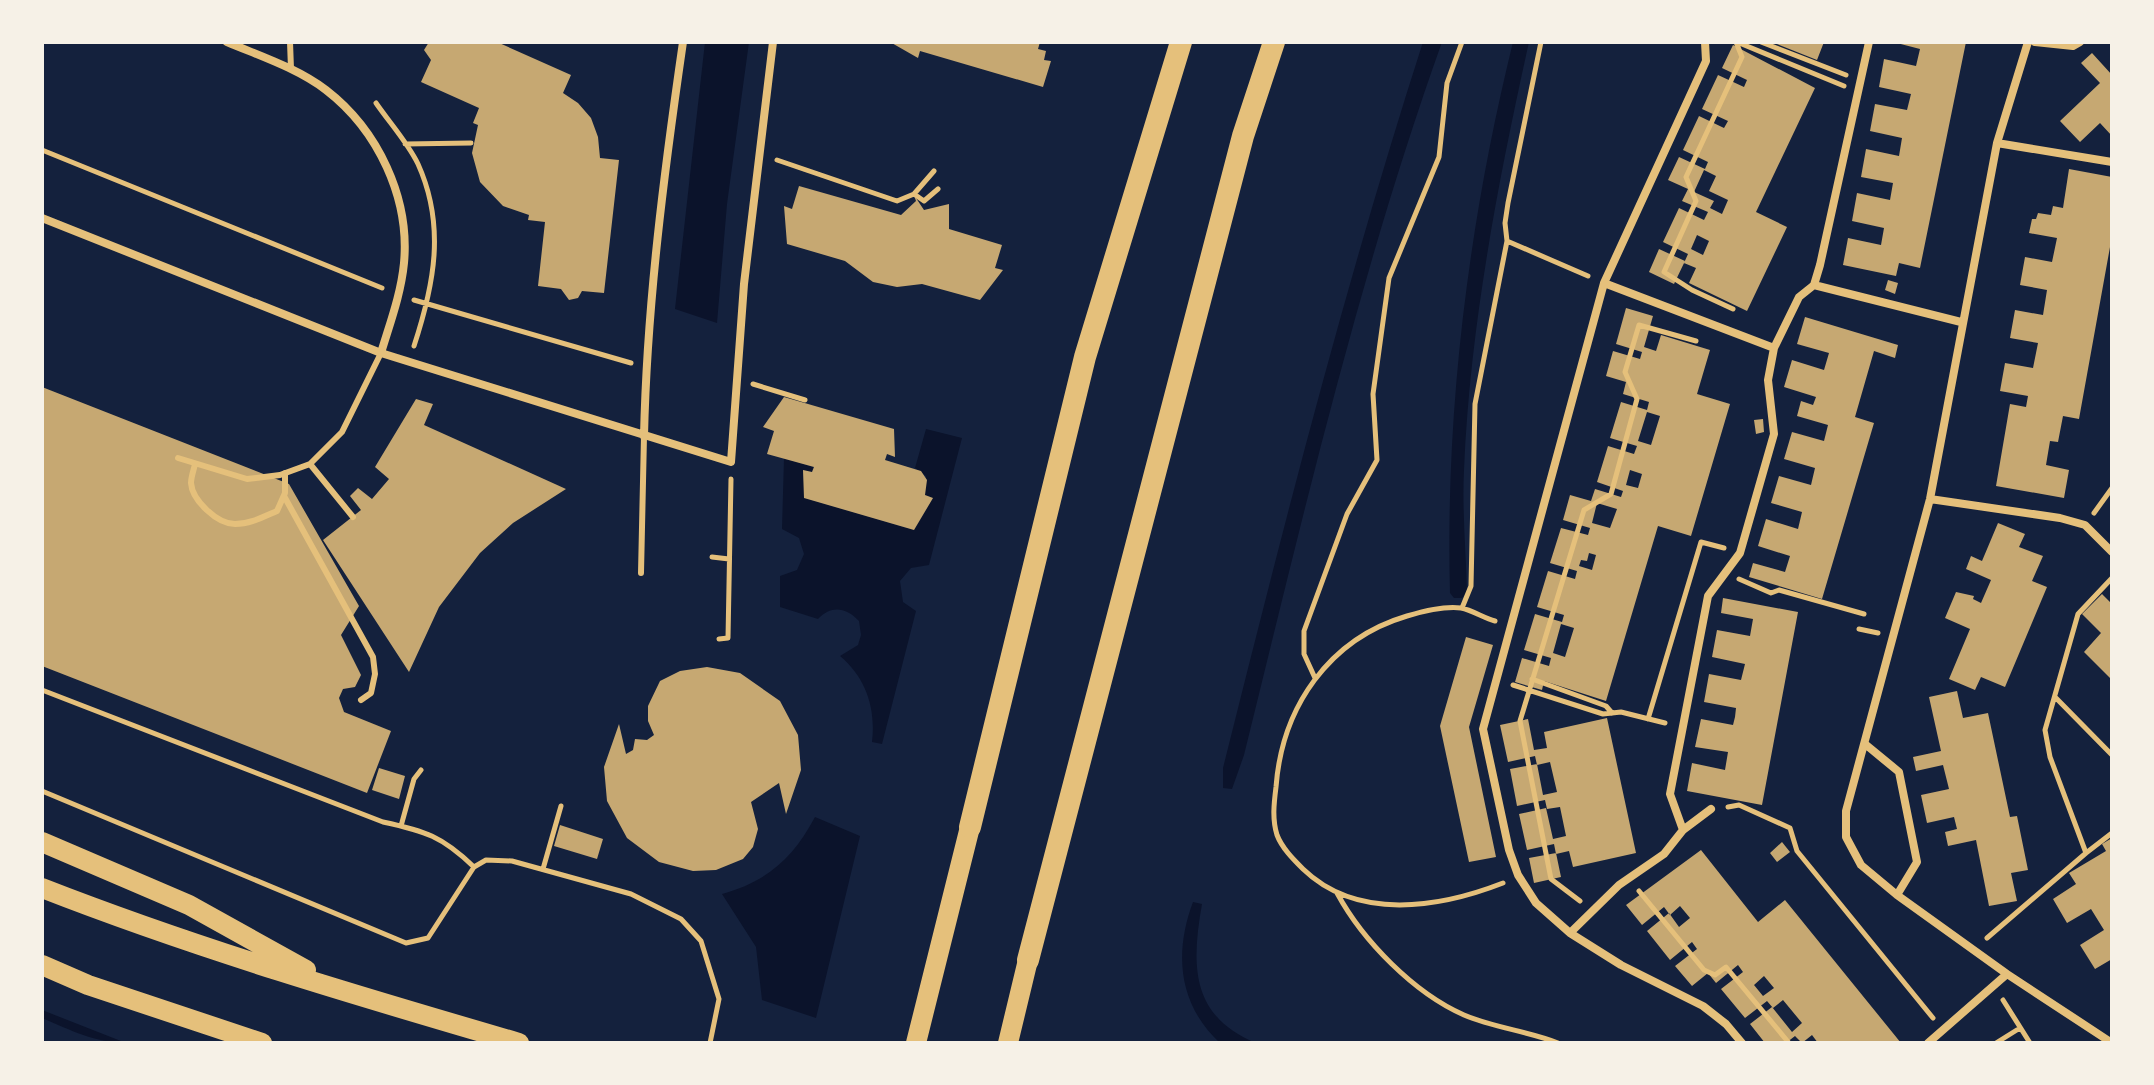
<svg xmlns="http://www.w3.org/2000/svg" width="2154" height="1085" viewBox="0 0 2154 1085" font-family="Quicksand,sans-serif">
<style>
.water{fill:#0b132b}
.building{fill:#c6a872;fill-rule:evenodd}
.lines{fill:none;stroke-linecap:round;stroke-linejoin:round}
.path{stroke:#e5c07b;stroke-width:5}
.service{stroke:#e5c07b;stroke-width:6}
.minor{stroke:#e5c07b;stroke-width:8}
.primary{stroke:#e5c07b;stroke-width:20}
.motorway{stroke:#e5c07b;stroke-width:22}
</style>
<rect width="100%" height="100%" fill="#14213d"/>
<path class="water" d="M705,42H749L727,204L717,323L675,309Z
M1423,42H1442C1359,274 1303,516 1244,755L1232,789L1223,788V768C1284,524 1346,281 1423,42Z
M1513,42H1529C1498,182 1470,326 1464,470C1462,511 1466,552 1467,592L1462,598H1454L1450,593C1445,409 1469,221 1513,42Z
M926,429L962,438L929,565L911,568L900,581L903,602L916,611L882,744L872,742C876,708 866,678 840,656L858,645L861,635L859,621C846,607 831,605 818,619L780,607V576L797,570L804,554L799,538L782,529L784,458L813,467L812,472L803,470L805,498L914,530L933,498L925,495L926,476L915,468Z
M815,817L860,836L816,1018L762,1000L756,947L722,894C768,881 793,858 815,817Z
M1193,902L1202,904C1191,966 1191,1016 1256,1043H1220C1178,1004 1174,953 1193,902Z
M42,1010L126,1043C96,1043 70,1030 42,1018Z"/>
<path class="building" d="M429,42H497L571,75L563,93L578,103L591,118L598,137L600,158L619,160L604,293L582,291L578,298L569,300L561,289L538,286L545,222L528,220L529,215L503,206L480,182L472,153L478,125L473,123L479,108L421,82L431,60L424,50Z
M890,42H1040L1038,49L1046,51L1044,60L1051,61L1043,87L920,51L918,58Z
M1772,42H1824L1817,60Z
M1893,42H1966L1920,268L1899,263L1896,276L1843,265L1848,238L1881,245L1884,228L1852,221L1857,193L1890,200L1893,183L1861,177L1866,149L1899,156L1902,138L1870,131L1875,104L1907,110L1911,94L1879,87L1884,59L1916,66L1920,49Z
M1733,45L1815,88L1756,212L1787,227L1747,311L1689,283L1696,268L1684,263L1688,254L1663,242L1679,208L1704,220L1708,212L1682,201L1688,189L1668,180L1679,157L1705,169L1708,162L1683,150L1699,116L1724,128L1728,121L1702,109L1718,75L1744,87L1747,80L1722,68ZM1704,170L1716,176L1709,191L1728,200L1722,214L1710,208L1714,201L1694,192ZM1697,235L1709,241L1703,255L1691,249Z
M2092,53L2112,75V136L2100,123L2080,142L2060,121L2100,83L2081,63Z
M2069,169L2112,177V236L2079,419L2063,416L2058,442L2050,441L2046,465L2069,470L2064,498L1996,486L2010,404L2026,407L2028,396L2000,391L2005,363L2033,368L2038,343L2010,338L2015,310L2043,315L2047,290L2020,285L2025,257L2052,262L2057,238L2029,233L2032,219H2036L2038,213L2051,215L2053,206L2063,208Z
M799,186L901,215L916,201L914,195L924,210L949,204V229L1002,245L995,268L1003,270L980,300L922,284L897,287L873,282L845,261L787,244L784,206L792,209Z
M1659,249L1685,261L1674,284L1649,272Z
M1888,280L1898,283L1895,294L1885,290Z
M1626,308L1653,316L1644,347L1656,351L1661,335L1710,350L1697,394L1730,404L1691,536L1658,526L1606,701L1544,681L1542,690L1515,682L1522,658L1549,666L1551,658L1524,650L1535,614L1562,622L1564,615L1537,607L1548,571L1575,579L1577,571L1550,563L1561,528L1588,535L1590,528L1563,520L1570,495L1591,501L1595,489L1621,497L1623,491L1597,482L1608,446L1634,454L1637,446L1610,438L1621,402L1647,410L1649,402L1623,394L1626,382L1606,376L1613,351L1640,359L1642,352L1616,344ZM1647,412L1660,416L1651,445L1638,441ZM1630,470L1642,474L1638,488L1626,485ZM1597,503L1617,509L1610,528L1592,523ZM1589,553L1596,555L1592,570L1579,566L1581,560L1587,561ZM1561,624L1574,628L1565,657L1553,653Z
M1805,317L1898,345L1895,358L1874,351L1855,417L1874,423L1822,599L1749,577L1753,563L1785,572L1790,556L1758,546L1766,519L1798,529L1802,512L1771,503L1779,476L1811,485L1815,468L1784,459L1792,432L1824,441L1828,425L1797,416L1801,401L1813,405L1816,397L1784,387L1792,360L1824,370L1829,353L1797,344Z
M42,387L289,484L359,606L341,635L361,675L355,687L343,689L339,698L344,712L391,731L367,793L42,666Z
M784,397L894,429L895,457L887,454L885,460L921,471L927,480L925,495L933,498L914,530L804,498L803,470L812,472L814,467L767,454L774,431L763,427Z
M416,399L433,404L424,425L566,489L513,523L480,553L439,607L409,672L323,540L361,510L350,496L358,488L372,499L389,479L375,467Z
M1763,419L1764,432L1756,434L1754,420Z
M1998,523L2025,534L2019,547L2043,556L2032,581L2047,587L2005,687L1981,677L1975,690L1949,679L1970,629L1945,618L1956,592L1974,596L1973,599L1981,603L1991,580L1966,569L1971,556L1982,561Z
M2102,594L2112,604V680L2084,652L2101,633L2082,614Z
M1723,598L1798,612L1762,805L1687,791L1692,763L1725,770L1728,752L1695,747L1701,719L1733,725L1735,717L1736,708L1704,702L1709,674L1741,680L1745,664L1712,657L1717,630L1750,636L1753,619L1721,613Z
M1466,637L1493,645L1469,727L1496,857L1469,862L1440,726Z
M707,667L740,673L780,701L798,735L801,770L786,814L779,783L751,802L758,829L753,847L743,859L716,870L693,871L659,862L627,838L607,801L604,767L619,724L626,754L633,750L635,739L647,740L654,735L648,721V706L660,681L680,671Z
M1957,691L1963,718L1988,713L2010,817L2017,816L2028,870L2011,873L2017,901L1989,906L1976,840L1948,846L1945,832L1957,829L1954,817L1927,823L1921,795L1949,789L1943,765L1916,771L1913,757L1941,751L1929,697Z
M1607,718L1636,853L1573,867L1569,851L1556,854L1554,844L1527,850L1519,814L1546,808L1553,839L1566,836L1560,807L1547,809L1545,800L1517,806L1510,769L1537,764L1543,795L1557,792L1550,762L1537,765L1535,756L1508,762L1500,725L1528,719L1534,750L1547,748L1544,732Z
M379,768L405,776L399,799L372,790Z
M560,825L603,839L597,859L554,846Z
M2112,838V959L2095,969L2080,945L2104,930L2091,909L2067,923L2053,899L2076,884L2069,873L2106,851L2102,844Z
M1782,842L1790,852L1777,862L1770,853Z
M1701,850L1758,922L1785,900L1901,1043H1818L1812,1035L1802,1043L1795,1036L1786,1043H1765L1750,1024L1772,1007L1792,1032L1802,1023L1783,1000L1773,1008L1767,1001L1745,1018L1721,989L1743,972L1738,965L1716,983L1708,973L1692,986L1675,966L1697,949L1692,942L1670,960L1647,931L1669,913L1679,927L1690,918L1680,906L1670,915L1664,907L1642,925L1626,905ZM1764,976L1774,988L1763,996L1754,985Z
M1556,853L1561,877L1534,883L1529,858Z"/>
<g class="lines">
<path class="path" d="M1541,42L1508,203L1505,223L1507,241L1588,276
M1737,42L1844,86
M1761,42L1846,75
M376,103C389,122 408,143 418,164C446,226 434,285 414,346
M405,144L471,143
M42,150L382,288
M777,160L897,201L914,194L934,171
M914,194L924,201L938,189
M414,300L631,363
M1733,309L1692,290L1664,272L1696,201L1686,177L1742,57L1736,42
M753,384L805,400
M2094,513L2112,488
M712,557L729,559
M1739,579L1771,593L1779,590L1864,614
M1462,608L1471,586L1475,404L1507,241
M1495,621C1484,618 1472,610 1461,608C1443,606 1424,611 1407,616C1329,639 1282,707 1276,787C1274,803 1272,819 1277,835C1282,848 1293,859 1303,869C1357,921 1439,908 1503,883
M1859,629L1878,633
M719,639L728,638L731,479
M1315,678L1304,654V631L1347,514L1377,460L1373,394L1389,278L1439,157L1447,83L1462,42
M1532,679L1606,706L1612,713
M1513,685L1603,714L1621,712L1665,723
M42,690L383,822C425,831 442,836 474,867
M2055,697L2112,755
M1648,719L1701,542L1724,548
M42,791L406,943L428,938L474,867L486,860L512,861L631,894L681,919L701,941L719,999L710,1043
M1728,807L1739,805L1790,828L1797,851L1933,1018
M401,826L414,779L421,770
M2086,853L2112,833
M543,869L561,806
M1639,891L1704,970L1715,975L1726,967L1789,1043
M1337,893C1363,941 1414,993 1464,1015C1494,1028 1528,1031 1558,1043
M1580,901L1551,879L1520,721L1584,510L1611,494L1637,399L1625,372L1639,325L1696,341
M1987,938L2086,853L2050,757L2045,730L2078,614L2112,578
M2003,1000L2030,1043
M1996,1043L2020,1028"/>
<path class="service" d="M290,42L291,69
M178,458L247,479L280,475L310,464L342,432L381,353
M195,464C194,469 191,477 191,483C192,500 217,524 235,524C250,524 263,517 277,511L285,493V473
M310,464L353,517
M284,496L373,657L375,674L371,693L361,700
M641,573L644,436"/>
<path class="minor" d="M227,42C260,56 297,68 326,90C378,130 410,198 404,263C401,294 390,323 381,353
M1705,42L1706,61L1604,283L1483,729L1509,850L1518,875L1536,903L1570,933L1621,965L1703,1006L1726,1024L1742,1043
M2028,42L1997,143L1930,499L1846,811V837L1861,865L1897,895L2007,974L2112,1043
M2035,42L2073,46L2080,42
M1997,143L2112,162
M42,218L381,353L731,462L744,284L773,42
M1604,283L1774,348
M1814,285L1961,322
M644,436C647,304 664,173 683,42
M1930,499L2060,518L2085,525L2112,552
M1865,744L1899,772L1917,862L1897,895
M1683,830L1711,809
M1570,933L1619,885L1664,854L1683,830L1670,794L1708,596L1740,553L1774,434L1768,380L1774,348L1799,297L1814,285L1820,265L1869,42
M1928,1043L2007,974"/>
<path class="primary" d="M42,842L189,905L306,970
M42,888C198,949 358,996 519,1043
M42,965L88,985L262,1043
M916,1043L970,827
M1008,1043L1028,960"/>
<path class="motorway" d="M970,827L1085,357L1181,42
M1028,960L1243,136L1274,42"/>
</g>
<rect width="2154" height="1085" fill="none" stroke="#f6f1e7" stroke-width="88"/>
</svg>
